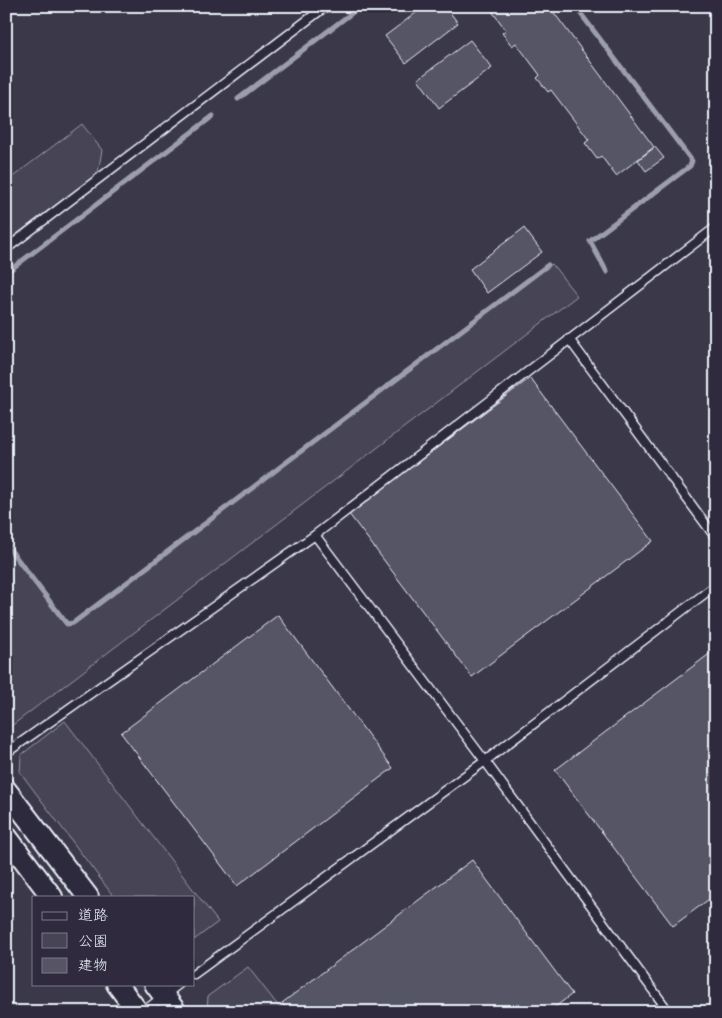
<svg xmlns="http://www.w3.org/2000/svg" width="722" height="1018" viewBox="0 0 722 1018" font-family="Delius,'Klee One',sans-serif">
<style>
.built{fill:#3b3749;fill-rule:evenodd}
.green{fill:#464455;stroke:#979aa6}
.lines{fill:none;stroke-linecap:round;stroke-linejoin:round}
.stream{stroke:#9c9fab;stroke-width:5}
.building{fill:#575565;stroke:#e8f1f8}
.service-casing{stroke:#e8f1f8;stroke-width:11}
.tertiary-casing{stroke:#e8f1f8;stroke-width:24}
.service{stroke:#2f2a3d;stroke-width:8}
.tertiary{stroke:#2f2a3d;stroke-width:20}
</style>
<rect width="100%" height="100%" fill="#2f2a3d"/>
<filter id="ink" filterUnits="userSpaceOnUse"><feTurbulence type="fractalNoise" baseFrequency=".02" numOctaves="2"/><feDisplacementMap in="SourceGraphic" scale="10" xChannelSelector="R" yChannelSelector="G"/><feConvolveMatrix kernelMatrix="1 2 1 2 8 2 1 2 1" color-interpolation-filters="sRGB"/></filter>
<g filter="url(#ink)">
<path class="built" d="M6,6H716V1012H6ZM34,897H194V984H34Z"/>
<path class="green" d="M82,124L102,150L98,173L6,242V182Z
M552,264L577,296L6,730V548L65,625H73Z
M65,721L218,922L194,940V897H114L20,772L21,755Z
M248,967L283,1012H207L208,996Z"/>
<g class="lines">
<path class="stream" d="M575,6L692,161L690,166L590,241L607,272
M238,99L361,6
M6,273L213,116
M6,544L67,624L73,623L548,265"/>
</g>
<path class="building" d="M425,6H445L458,23L406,63L385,36Z
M488,6H549L654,147L616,176L601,156L597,159L585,143L589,140L551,90L548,92L537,78L540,75L516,43L512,46L502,33L506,30Z
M470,40L492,68L439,108L418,79Z
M655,147L664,158L646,171L638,160Z
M524,228L542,252L487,293L470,269Z
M530,378L653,541L472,677L349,514Z
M278,615L393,768L237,886L121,733Z
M716,649V894L673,926L555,770Z
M472,860L572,994L549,1012H288L282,1003Z"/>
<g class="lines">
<g class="service-casing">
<path id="service" d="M6,249L326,6
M569,339L716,538
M315,535L485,761L669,1012
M6,753L315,535L716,227
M194,974L485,761L716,585
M143,1012L179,984"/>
</g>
<g class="tertiary-casing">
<path id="tertiary" d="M6,790L88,897
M6,836L52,897
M117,984L138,1012
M155,984L176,1012"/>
</g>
<use href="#service" class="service"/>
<use href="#tertiary" class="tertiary"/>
</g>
</g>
<rect width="722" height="1018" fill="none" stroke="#2f2a3d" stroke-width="25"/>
<rect x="12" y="12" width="697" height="993" fill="none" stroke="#e8f1f8" stroke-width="2" filter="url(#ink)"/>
<rect x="32" y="896" width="162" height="90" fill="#2f2a3d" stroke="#797a88"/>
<rect x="42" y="912" width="25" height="8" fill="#2f2a3d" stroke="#797a88"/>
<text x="78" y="920" font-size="15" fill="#e8f1f8">道路</text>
<rect x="42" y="933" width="25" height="15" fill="#464455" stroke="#797a88"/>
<text x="78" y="946" font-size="15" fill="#e8f1f8">公園</text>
<rect x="42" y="958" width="25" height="15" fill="#575565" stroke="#797a88"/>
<text x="78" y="970" font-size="15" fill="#e8f1f8">建物</text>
</svg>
